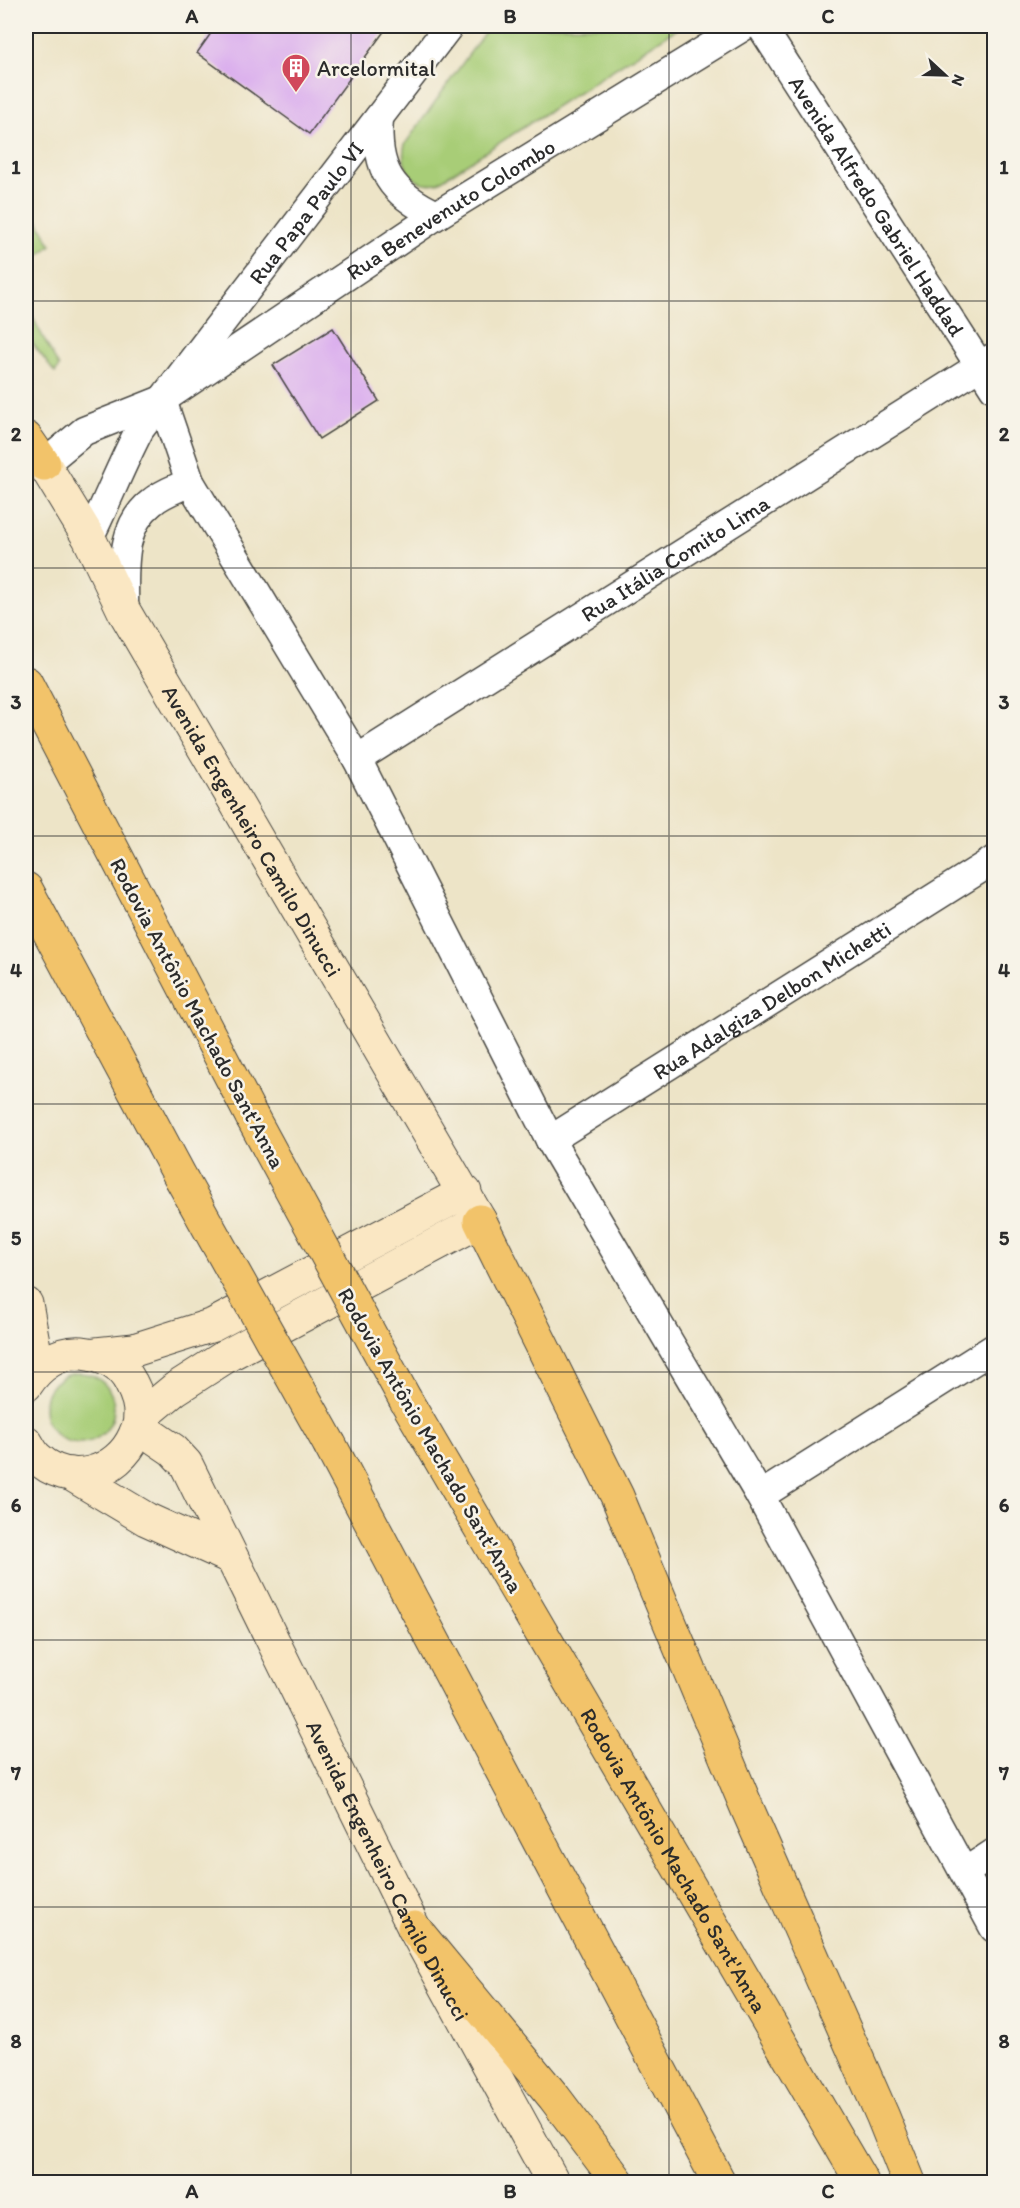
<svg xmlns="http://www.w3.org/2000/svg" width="1020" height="2208" viewBox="0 0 1020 2208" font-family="Itim,sans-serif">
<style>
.green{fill:#a8cd77;stroke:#6a7c51;stroke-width:1.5}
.building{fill:#d8a8ee}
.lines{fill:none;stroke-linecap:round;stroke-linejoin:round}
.street-casing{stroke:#484742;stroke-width:31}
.secondary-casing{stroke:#484742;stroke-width:35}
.highway-casing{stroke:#484742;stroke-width:35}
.street{stroke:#fff;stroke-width:28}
.secondary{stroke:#fae7c3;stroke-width:33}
.highway{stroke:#f2c36a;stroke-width:33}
.highway-bridge-casing{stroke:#484742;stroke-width:35;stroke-linecap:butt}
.highway-bridge{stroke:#f2c36a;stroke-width:33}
.grid{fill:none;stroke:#2b2b2b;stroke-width:1.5;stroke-opacity:0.55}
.labels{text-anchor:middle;stroke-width:5;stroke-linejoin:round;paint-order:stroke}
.poi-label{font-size:22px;fill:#2b2b2b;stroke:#f7f3e8;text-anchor:start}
.street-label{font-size:22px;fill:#2b2b2b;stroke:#f7f3e8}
.neatline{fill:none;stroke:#2b2b2b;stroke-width:2}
.grid-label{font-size:20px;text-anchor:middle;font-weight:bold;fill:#2b2b2b}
</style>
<rect width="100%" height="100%" fill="#f7f3e8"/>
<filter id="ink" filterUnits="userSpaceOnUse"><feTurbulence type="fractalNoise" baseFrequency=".0167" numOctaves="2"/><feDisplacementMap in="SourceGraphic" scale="12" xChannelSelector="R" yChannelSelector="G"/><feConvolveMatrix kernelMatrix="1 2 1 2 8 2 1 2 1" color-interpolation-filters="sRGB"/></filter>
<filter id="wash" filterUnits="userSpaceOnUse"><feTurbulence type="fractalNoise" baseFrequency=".008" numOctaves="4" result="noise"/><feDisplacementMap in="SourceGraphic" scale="24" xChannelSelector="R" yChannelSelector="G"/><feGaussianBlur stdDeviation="1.35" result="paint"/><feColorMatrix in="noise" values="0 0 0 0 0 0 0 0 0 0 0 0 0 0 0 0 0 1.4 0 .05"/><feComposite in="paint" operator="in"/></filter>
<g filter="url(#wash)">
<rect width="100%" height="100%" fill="#ede4c7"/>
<path class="green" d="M489,26H681L437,183C413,188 399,166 405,144Z
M26,199L51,245L26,266Z
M26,305L59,367L55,373L26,335Z
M44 1408a35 35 0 1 1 70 0a35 35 0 1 1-70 0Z"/>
<g id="blocks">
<path class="building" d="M216,26H388L309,134L197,53Z
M333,328L379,401L319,439L273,365Z"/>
</g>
</g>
<g filter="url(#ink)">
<use href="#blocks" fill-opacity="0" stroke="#484742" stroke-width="1.5"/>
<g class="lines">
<g class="street-casing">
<g id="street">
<path id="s1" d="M761,26L994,388"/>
<path d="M379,118C375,170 391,194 437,215"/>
<path d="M162,400L190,482L357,759L550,1140L760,1496L994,1928"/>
<path id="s2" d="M44,464L84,431L162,400L437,215L744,26"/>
<path id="s3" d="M89,538C107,502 121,465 140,429L449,26"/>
<path d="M124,611C125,573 118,528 152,502C162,493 178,488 190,482"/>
<path id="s4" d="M357,759L994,357"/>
<path id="s5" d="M550,1140L994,860"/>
<path d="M760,1496L994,1348"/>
<path d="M965,1872L994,1853"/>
</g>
</g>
<g class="secondary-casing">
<g id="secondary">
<path id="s6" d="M44,464L89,538L124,611L480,1221L228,1355L175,1389L140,1418"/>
<path d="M26,1304L38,1369"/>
<path d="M96,1354L134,1350L213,1325L465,1192"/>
<path d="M26,1385C38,1366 58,1351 82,1353C102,1355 122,1364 131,1383C137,1394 141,1405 140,1418C140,1424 137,1430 135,1435C118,1474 69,1489 36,1457C32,1453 29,1447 26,1442"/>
<path id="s7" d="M139,1427L173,1450L186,1464L414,1928L553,2182"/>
<path d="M71,1474L146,1519L230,1557"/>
</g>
</g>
<g class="highway-casing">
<g id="highway">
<path d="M26,438L44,464"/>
<path d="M26,683L252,1117"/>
<path d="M26,889L181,1178"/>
<path d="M480,1221L617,1496L747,1808L883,2117L909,2182"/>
<path id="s8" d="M405,1399L862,2182"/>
<path d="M330,1445L719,2182"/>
<path d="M414,1928L554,2097L618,2182"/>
</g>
</g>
<use href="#street" class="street"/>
<use href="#secondary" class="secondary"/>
<use href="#highway" class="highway"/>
<g class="highway-bridge-casing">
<path id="highway-bridge" d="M252,1117L405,1399
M181,1178L330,1445"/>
</g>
<use href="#highway-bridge" class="highway-bridge"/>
</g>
</g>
<path class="grid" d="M351,26V2182M669,26V2182M26,301H994M26,568H994M26,836H994M26,1104H994M26,1372H994M26,1640H994M26,1907H994"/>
<defs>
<g id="building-pin" transform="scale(1.5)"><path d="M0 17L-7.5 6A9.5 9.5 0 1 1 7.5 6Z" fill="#d1495b" stroke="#f7f3e8"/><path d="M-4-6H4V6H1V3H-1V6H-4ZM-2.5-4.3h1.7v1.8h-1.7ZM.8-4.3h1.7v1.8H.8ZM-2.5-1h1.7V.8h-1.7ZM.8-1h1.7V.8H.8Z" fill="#fff"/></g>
</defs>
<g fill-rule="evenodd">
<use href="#building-pin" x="296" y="68"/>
</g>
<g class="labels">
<g class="poi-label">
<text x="317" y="76">Arcelormital</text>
</g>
<g class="street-label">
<text dy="8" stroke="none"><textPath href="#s1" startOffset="214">Avenida Alfredo Gabriel Haddad</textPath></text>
<text dy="8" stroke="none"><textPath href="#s2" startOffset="482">Rua Benevenuto Colombo</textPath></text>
<text dy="8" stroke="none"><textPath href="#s3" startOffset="393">Rua Papa Paulo VI</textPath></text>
<text dy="8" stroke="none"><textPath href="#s4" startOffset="376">Rua Itália Comito Lima</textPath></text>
<text dy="8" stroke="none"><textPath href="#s6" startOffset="422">Avenida Engenheiro Camilo Dinucci</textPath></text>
<text dy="8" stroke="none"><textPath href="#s5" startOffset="262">Rua Adalgiza Delbon Michetti</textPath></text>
<text transform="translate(198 1013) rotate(62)" y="8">Rodovia Antônio Machado Sant'Anna</text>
<text transform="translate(431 1440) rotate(60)" y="8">Rodovia Antônio Machado Sant'Anna</text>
<text dy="8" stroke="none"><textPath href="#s8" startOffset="534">Rodovia Antônio Machado Sant'Anna</textPath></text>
<text dy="8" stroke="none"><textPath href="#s7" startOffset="514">Avenida Engenheiro Camilo Dinucci</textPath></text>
</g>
</g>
<rect width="1020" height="2208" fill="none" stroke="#f7f3e8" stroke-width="66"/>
<g transform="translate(945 75) rotate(112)" stroke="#f7f3e8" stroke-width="4.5" paint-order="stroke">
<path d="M0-4.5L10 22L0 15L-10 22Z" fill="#2b2b2b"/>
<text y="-9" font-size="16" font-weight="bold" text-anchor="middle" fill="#2b2b2b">N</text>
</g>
<rect x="33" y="33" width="954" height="2142" class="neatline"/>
<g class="grid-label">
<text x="192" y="23">A</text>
<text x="510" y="23">B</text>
<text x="828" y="23">C</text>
<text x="16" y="174">1</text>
<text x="1004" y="174">1</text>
<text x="16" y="441">2</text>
<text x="1004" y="441">2</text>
<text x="16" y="709">3</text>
<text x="1004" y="709">3</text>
<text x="16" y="977">4</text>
<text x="1004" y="977">4</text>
<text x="16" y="1245">5</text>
<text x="1004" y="1245">5</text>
<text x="16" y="1512">6</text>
<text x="1004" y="1512">6</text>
<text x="16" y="1780">7</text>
<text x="1004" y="1780">7</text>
<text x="16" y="2048">8</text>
<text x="1004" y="2048">8</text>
<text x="192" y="2198">A</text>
<text x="510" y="2198">B</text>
<text x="828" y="2198">C</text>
</g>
</svg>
